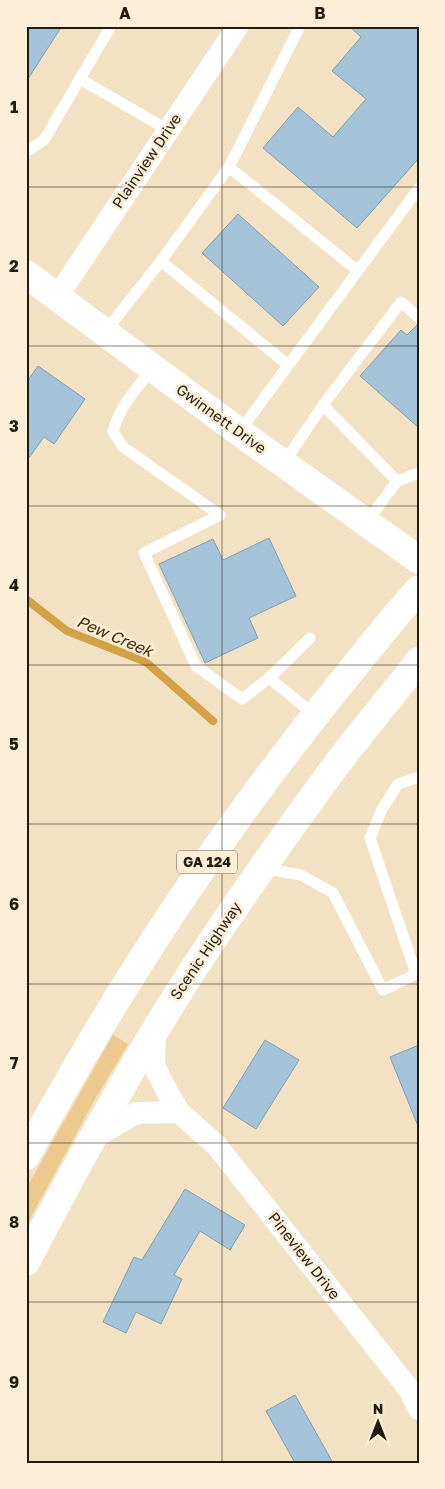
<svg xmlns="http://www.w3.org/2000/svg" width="445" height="1489" viewBox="0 0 445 1489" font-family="'Golos Text',sans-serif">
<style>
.green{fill:#ebc98f}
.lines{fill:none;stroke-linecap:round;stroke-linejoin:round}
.stream{stroke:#d3a246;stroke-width:8}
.building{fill:#a5c3d8;stroke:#829fb3}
.service{stroke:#fff;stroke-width:11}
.minor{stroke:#fff;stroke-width:22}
.tertiary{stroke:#fff;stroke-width:28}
.trunk{stroke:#fff;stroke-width:28}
.grid{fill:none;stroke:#221b10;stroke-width:1;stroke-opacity:0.55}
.labels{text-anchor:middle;stroke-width:5;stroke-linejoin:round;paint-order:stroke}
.shield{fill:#fdefd7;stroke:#645b4c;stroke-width:1}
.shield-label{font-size:14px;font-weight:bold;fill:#221b10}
.street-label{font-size:15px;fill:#221b10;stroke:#fdefd7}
.water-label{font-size:16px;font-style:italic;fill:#443008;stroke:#fdefd7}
.neatline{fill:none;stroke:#221b10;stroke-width:2}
.grid-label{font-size:16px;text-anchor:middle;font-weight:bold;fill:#221b10}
</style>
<rect width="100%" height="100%" fill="#f3e1c3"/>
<path class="green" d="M113,1035L128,1044L95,1099L26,1226V1189Z"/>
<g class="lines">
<path class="stream" d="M26,599L67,631L146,662L213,721"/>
</g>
<path class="building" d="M26,26H62L26,82Z
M349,26H419V158L357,228L263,148L298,107L333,137L366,99L332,71L361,37Z
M238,214L319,287L283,326L202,253Z
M417,325H419V428L360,376L401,330L407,335Z
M38,366L85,399L54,444L44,437L26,462V383Z
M269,538L296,596L249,618L258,638L205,663L159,564L213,539L223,560Z
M265,1040L299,1060L256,1129L223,1108Z
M419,1045V1126H418L390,1057Z
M185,1189L245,1225L230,1250L200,1231L174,1275L182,1279L161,1324L136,1312L126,1333L103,1322L134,1257L142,1260Z
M295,1395L333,1463H295L266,1411Z"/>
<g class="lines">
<path class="service" d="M80,79L168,130
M26,152L44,140L111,26
M229,167L300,26
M161,261L229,167L358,271
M105,332L161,261L288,365
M153,368C137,388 119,406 113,432L123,447L220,515L144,553L196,666L242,699L269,678L315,715
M323,405L397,481
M239,432L419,188
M283,464L323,405L401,302L419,318
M366,523L397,481L419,473
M269,678L310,638
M262,868L301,875L333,893L383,990L416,974L370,838L382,809L398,784L419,777"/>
<path class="minor" d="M57,297L238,26
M155,1030L154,1066L170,1097L179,1112L217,1146L408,1388L419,1409
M93,1138L136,1113L179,1112"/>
<path class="tertiary" d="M26,274L239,432L419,560"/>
<path class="trunk" d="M26,1156C47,1119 68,1081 90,1044C163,920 246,801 337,688C364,655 390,621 419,589
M26,1262C83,1152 143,1044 212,941C251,883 292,825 334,768C361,732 391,697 419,661"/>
</g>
<path class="grid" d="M222,26V1463M26,187H419M26,346H419M26,506H419M26,665H419M26,824H419M26,984H419M26,1143H419M26,1302H419"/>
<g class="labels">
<rect class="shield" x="177" y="850.5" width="60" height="23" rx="4"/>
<g class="shield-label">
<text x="207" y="867">GA 124</text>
</g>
<g class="street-label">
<text transform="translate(147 161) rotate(-56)" y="5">Plainview Drive</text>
<text transform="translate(221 419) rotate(36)" y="5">Gwinnett Drive</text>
<text transform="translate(206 951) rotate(-56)" y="5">Scenic Highway</text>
<text transform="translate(304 1256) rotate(52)" y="5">Pineview Drive</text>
</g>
<g class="water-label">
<text transform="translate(115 636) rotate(23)" y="6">Pew Creek</text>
</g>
</g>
<rect width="445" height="1489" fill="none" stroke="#fdefd7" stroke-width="55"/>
<g transform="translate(378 1422)" stroke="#fdefd7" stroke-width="4" paint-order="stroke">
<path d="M0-4L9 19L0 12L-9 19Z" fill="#221b10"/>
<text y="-8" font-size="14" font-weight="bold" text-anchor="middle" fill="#221b10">N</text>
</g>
<rect x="28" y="28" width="390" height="1434" class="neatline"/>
<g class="grid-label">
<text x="125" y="19">A</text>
<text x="320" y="19">B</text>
<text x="14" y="113">1</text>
<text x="14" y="272">2</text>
<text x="14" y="432">3</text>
<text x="14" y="591">4</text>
<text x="14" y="750">5</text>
<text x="14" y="910">6</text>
<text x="14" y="1069">7</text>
<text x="14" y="1228">8</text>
<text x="14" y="1388">9</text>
</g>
</svg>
